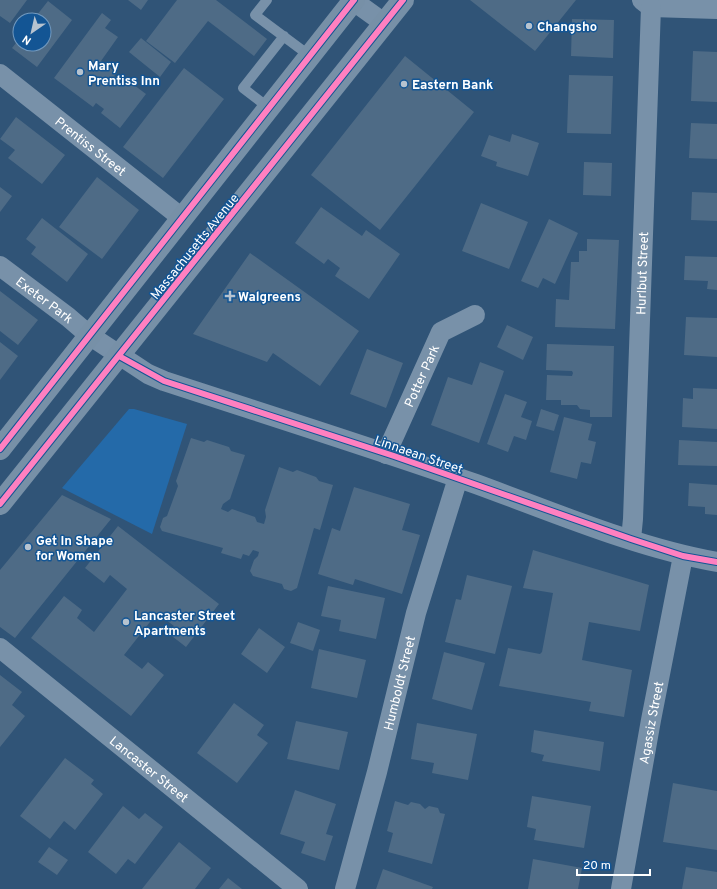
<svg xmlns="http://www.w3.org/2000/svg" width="717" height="889" viewBox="0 0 717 889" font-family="Overpass,sans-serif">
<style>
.green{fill:#246aa9}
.building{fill:#4e6b86}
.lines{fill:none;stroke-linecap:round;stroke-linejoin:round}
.service{stroke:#7891a9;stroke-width:10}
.minor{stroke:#7891a9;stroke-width:20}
.primary{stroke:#7790a7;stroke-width:22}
.cycleway-casing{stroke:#135594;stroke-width:8}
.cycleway{stroke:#ff80c0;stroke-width:6}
.poi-dot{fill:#b7c3cf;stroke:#135594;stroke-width:1.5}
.labels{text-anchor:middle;stroke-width:3;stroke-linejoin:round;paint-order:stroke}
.poi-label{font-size:13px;font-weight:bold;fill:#fff;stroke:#135594;text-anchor:start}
.street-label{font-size:13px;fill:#fff;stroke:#135594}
</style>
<rect width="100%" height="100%" fill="#305477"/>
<path class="green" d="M129,409H134L187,424L152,534L62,488Z"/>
<path class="building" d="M0,0H27L10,23L0,16Z
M128,0H148L141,10Z
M177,0H216L267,39L254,56L208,21L175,63L146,41Z
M470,0H576L535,51Z
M48,1L72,20L37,67L12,48L20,38V44H44V20H33Z
M102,13L111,20L105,28L118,37L101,61L117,73L114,76L123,83L126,79L146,94L120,128L101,113L104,109L96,103L93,107L54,78Z
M572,19L614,20L613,58L571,56Z
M141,38L171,62L160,77L129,52Z
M693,51L717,52V102L691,101Z
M405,56L474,112L380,230L311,175Z
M184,68L224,99L163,178L123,147Z
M569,75L613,76L611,134L567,133Z
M16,117L65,155L42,184L8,158L15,150L0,139Z
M691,123L717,124V159L689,158Z
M512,134L539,143L528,176L496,166L497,162L481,156L489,135L510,142Z
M584,162L612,163L611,196L583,195Z
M97,177L139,210L102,259L59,227Z
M0,187L12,196L0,212Z
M692,192L717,193V221L691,220Z
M481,203L528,222L509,269L462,251Z
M321,207L362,236L366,230L400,254L369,299L335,276L340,268L328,259L324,264L295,243Z
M42,218L88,254L67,282L31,254L36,247L26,239Z
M549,219L578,233L555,284L543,278L538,288L521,281Z
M587,239L619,240L615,329L555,327L556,299L569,300L571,262H579V251H587Z
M250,253L359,331L320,386L273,353L267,362L193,334Z
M685,256L717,257V290L707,289L708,281L684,280Z
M0,291L38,320L18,345L0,331Z
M686,317L717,318V357L684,355Z
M507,325L533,337L523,360L497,347Z
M0,342L18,356L0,380Z
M547,344L614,346L612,417H590V410L580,409L577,405H561V400H546L547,375L572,376L573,373L572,371L546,370Z
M367,349L403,363L386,408L350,394Z
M480,362L504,371L479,443L431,425L448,377L472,385Z
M693,388L717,389V429L682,427L683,398L693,399Z
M505,394L527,402L521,417L532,421L526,440L514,436L508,452L487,444Z
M541,409L559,415L554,431L536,426Z
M564,417L592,424L588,440L596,442L591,464L581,462L577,479L550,472Z
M191,438L204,442L207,440L229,447L231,451L245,455L230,499L223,504L221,509L228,512L232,509L255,517L257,522L264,524L266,517L265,510L279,467L293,472L297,470L316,477L319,481L333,485L320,530L314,528L297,588L291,591L284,589L282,584L253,576L250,571L254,560L258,556L259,552L253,550L249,556L243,554L241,559L221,553L223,548L162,531L160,527L163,518L167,516L178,486L176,481Z
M679,440L717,442V466L678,465Z
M689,483L717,485V515L705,514V507L688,506Z
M354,487L410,504L402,530L420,535L402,594L355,579L353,585L318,574L332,528L340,531Z
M62,495L111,519L15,638L0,627V570Z
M118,526L219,604L186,647L168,633L174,626L157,613L124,655L142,669L148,662L164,675L131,716L31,638L64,596L82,610L77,618L94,632L127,589L110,575L104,583L85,568Z
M533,550L649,585L640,631L589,622L582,660L632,670L624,717L589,711L591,702L499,686L508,648L540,654L542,652L553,593L523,588Z
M467,575L512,586L495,654L445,642L456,599L461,600Z
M328,586L385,598L376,639L339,631L341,620L321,616Z
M298,622L320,630L313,651L290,643Z
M259,628L285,647L267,673L241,654Z
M319,649L366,660L357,698L311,688Z
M444,652L485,663L472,710L432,699Z
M0,675L22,692L12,705L25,716L0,747Z
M234,703L264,725L257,735L268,743L237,783L197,753Z
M296,721L348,732L339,770L287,759Z
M417,723L477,734L468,780L432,773L434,763L411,759Z
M534,730L604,742L600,771L542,761L544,755L531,752Z
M65,758L94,780L91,784L103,794L75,830L64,821L50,839L20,816Z
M673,783L717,791V850L663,842Z
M295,790L336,804L326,834L333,836L325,861L301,853L305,842L280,834Z
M532,796L591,806L584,848L534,840L536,829L527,827Z
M395,801L408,805L411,802L420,804L425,809L429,806L438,808L440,813L445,814L432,864L388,852L393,833L387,831Z
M123,806L139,819L145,813L163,827L135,864L128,859L116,874L88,852Z
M179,842L211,868L195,889H142Z
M49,847L68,860L57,875L38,862Z
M533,859L582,868L578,889H528Z
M686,867L717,872V889H682Z
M383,869L433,887L432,889H376Z
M228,878L242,889H219Z"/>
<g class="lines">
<path class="service" d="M267,0L255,15L310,56
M269,108L243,88L284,36"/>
<g class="minor">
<path d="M352,0L384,23"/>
<path d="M642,0L651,7L717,9"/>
<path id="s1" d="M0,74L182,218"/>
<path id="s2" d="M0,266L68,317L89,335L148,374L164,381C268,415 373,448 476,484C553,512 637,548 717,562"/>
<path id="s3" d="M386,454L441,332L475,315"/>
<path id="s4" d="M631,539L633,519L651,7"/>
<path id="s5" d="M0,648L298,889"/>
<path id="s6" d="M345,889L377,772L416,613L458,478"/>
<path id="s7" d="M621,889L651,720L683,556"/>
</g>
<path class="primary" d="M0,449L354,0
M0,504L403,0"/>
<g class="cycleway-casing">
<path id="cycleway" d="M119,356L164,381L394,456L631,539L683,556L717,562
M0,449L354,0
M0,504L403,0"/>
</g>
<use href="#cycleway" class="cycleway"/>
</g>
<g class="poi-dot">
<circle cx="529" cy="26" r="4"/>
<circle cx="80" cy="72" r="4"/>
<circle cx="404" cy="84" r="4"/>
<path d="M228 290h4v4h4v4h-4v4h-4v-4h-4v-4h4z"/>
<circle cx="28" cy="547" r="4"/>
<circle cx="126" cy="622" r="4"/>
</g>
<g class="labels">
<g class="poi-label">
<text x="537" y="31">Changsho</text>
<text x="88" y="70">Mary<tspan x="88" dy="15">Prentiss Inn</tspan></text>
<text x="412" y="89">Eastern Bank</text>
<text x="238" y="301">Walgreens</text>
<text x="36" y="545">Get In Shape<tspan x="36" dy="15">for Women</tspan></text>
<text x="134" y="620">Lancaster Street<tspan x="134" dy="15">Apartments</tspan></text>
</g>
<g class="street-label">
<text dy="5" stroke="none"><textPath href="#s1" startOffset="116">Prentiss Street</textPath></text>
<text transform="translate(194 246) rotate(-51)" y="5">Massachusetts Avenue</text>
<text dy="5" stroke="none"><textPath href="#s4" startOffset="266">Hurlbut Street</textPath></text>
<text dy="5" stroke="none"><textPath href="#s2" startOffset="56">Exeter Park</textPath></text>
<text dy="5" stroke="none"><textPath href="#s3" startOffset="86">Potter Park</textPath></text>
<text transform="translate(419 454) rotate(19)" y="5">Linnaean Street</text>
<text dy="5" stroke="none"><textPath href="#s6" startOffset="213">Humboldt Street</textPath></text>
<text dy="5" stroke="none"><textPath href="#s7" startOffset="169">Agassiz Street</textPath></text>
<text dy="5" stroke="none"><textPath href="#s5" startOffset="192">Lancaster Street</textPath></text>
</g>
</g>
<g transform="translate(32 32) rotate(214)"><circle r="19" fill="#135594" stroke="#7199bf"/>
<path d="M0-3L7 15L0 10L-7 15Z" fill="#b7c3cf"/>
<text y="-6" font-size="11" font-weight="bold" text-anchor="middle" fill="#ffffff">N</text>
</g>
<path d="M577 869v6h73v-6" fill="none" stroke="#ffffff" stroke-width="2"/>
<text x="583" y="869" font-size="12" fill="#ffffff" stroke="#135594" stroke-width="3" paint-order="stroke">20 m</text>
</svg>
